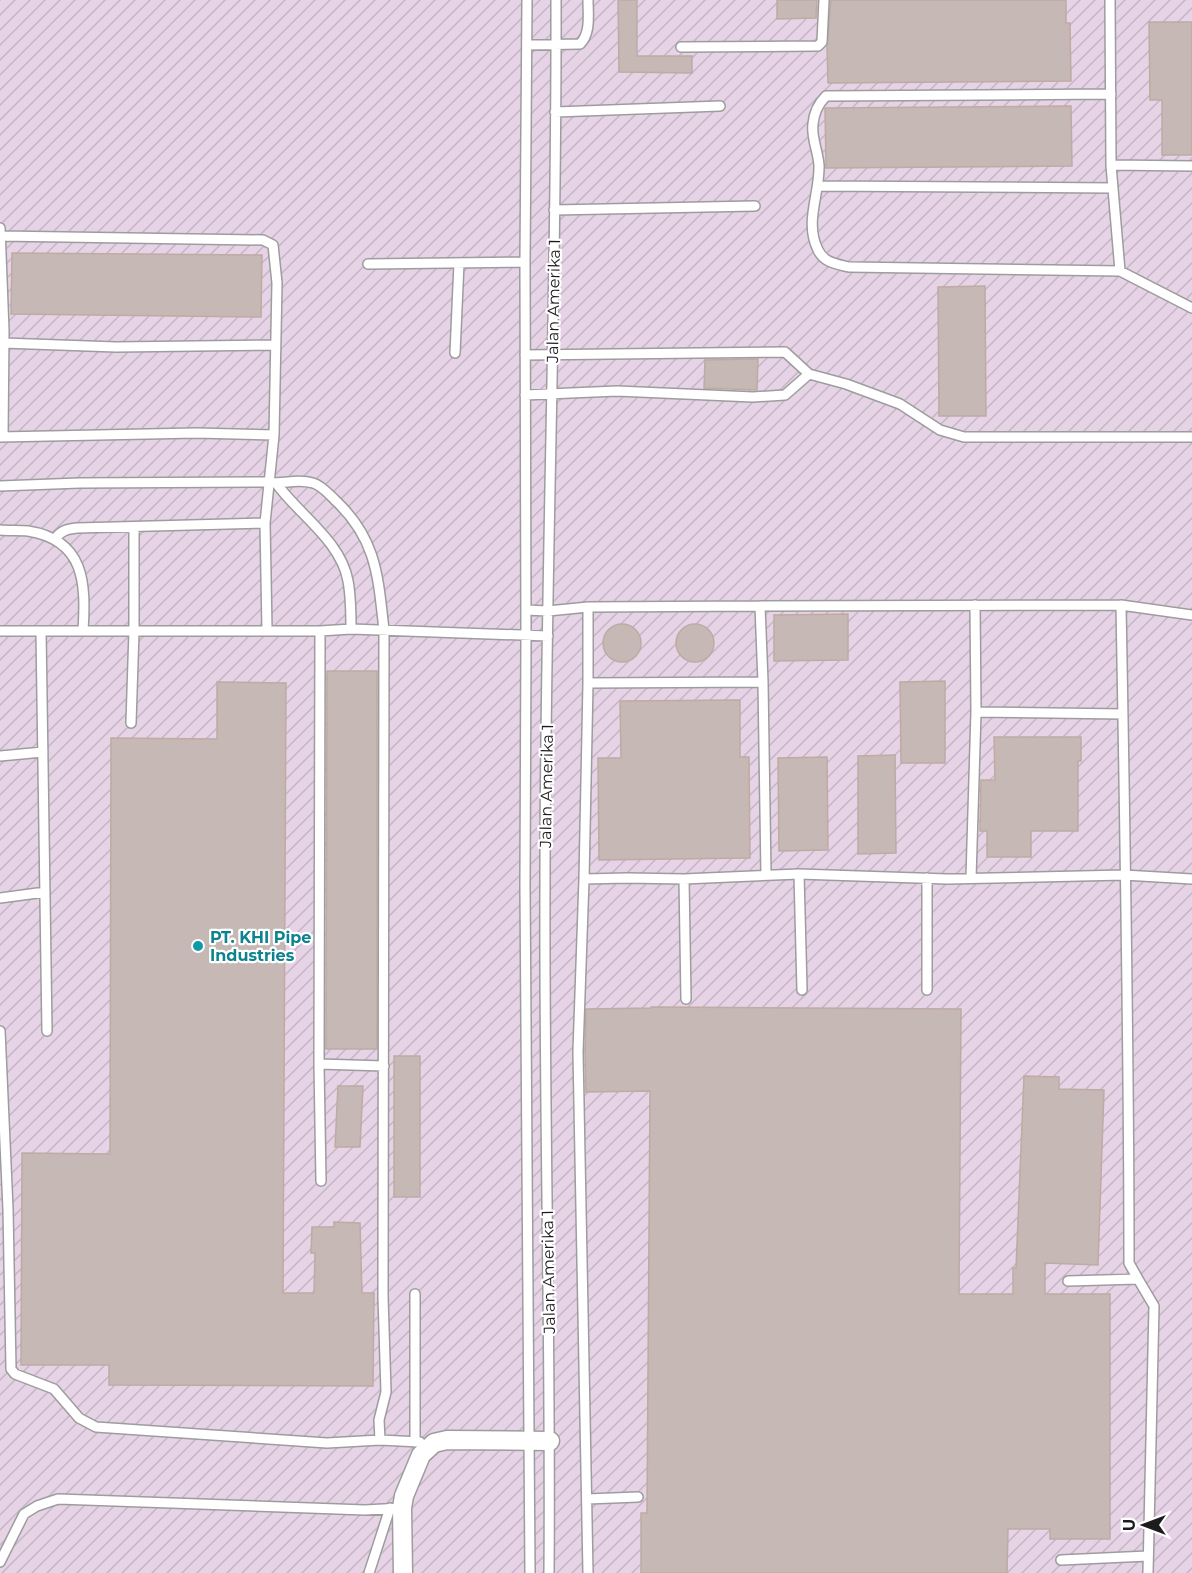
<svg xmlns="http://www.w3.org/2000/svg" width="1192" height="1573" viewBox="0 0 1192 1573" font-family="Montserrat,sans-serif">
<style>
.industrial{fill:url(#industrial-furrows)}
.building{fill:#c5b8b5;stroke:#bfaaa4;stroke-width:1.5}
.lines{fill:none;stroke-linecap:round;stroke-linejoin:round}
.service-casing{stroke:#9d9d9d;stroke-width:12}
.minor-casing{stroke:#9d9d9d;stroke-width:21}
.service{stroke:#fff;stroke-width:9}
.minor{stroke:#fff;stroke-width:18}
.culture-dot{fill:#0f9aa8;stroke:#fff;stroke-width:2}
.labels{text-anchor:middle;stroke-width:4.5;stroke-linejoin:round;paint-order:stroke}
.street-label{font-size:16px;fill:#1c1c1c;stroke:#fff}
.culture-label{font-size:16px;font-weight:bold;fill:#0d838f;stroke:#fff;text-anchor:start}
</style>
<defs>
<pattern id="industrial-furrows" width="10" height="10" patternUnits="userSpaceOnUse" patternTransform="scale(1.5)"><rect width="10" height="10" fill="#e6d3e6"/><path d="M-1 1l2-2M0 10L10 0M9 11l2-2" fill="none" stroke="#c5b5c5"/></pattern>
</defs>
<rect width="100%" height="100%" fill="#ede6e1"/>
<path class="industrial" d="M0,0H1192V1573H0Z"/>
<path class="building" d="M618,0H637V56H692V73L619,72Z
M777,0H817L816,18L777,19Z
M831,0H1066V23H1070L1071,81L828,83L827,46Z
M1149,22H1192V155H1162V100H1150Z
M1071,106L1072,166L826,168L825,108Z
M12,253L262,255L261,317L11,314Z
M985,286L986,416H939L938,287Z
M758,359L757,390L704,388L705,360Z
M848,614V660L774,661V615Z
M676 643a19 19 0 1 1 38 0a19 19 0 1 1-38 0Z
M603 643a19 19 0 1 1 38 0a19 19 0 1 1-38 0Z
M327,671H377V1049H326Z
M945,681V763H901L900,682Z
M217,682L286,683L283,1293H314L315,1253H311L312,1227H334V1222L360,1223L362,1293H374L373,1386L109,1385V1365H21L22,1153L110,1154L111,738L217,739Z
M740,700V757H749L750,858L599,860L598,758H621L620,701Z
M994,737H1081V761H1078V831H1031V857H987V831H980L981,780H995Z
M895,755L896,853L858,854V756Z
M827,757L828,850L779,851L778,758Z
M651,1007L961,1009L959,1294H1013V1268H1016L1024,1076L1059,1077V1089L1104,1090L1098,1265L1045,1263V1294H1110V1539H1050V1529H1008L1007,1573H641V1513H647L650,1091L586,1092L585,1052L586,1009L651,1008Z
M394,1056H420V1197H394Z
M338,1086H363L360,1147H335Z"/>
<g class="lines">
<g class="service-casing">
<path id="service" d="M527,0L525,262L526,636L525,887L530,1573
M1110,0L1111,165L1120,271L1192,308
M527,45L580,44C591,33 588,15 588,0
M681,47L818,46L822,42L824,0
M1111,94L826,96C818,104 814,112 813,124C811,137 818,151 819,165C820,194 804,222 818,250C824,263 837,264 849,267L1120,271
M555,112L720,106
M1111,165L1192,166
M818,186L1113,188
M554,210L755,206
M0,228L4,331L3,437
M0,236L263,240L273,245L277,283L274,435L265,523L267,630
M368,264L525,262
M3,343L116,347L275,345
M455,353L459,263
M525,355L785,352L809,374L846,384L900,404L940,430L964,437H1192
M525,395L617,391L753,397L785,395L809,374
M0,437L196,433L274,435
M276,483C299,515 341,541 348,581C351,597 351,613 351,629
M0,486L80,483L268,482C283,485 296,478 313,483C321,485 329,494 335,500C377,539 378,577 384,630L383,1297L386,1392L379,1420L380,1440L327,1443L96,1427L79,1418L54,1389L15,1374L11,1369L8,1209L0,1031
M0,530C9,531 19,530 28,531C85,540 86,583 83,631
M55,539C61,530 68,529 77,528L265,523
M760,606L588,607V683L763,682
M526,610L548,611L588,607
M0,631H320L351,629L548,636
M41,631L47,1031
M320,631L319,1064L321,1181
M976,712L1123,714
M131,723L134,631V527
M0,756L43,752
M799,874L802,990
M766,875L763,682L760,606L1121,605L1192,615
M927,878V990
M971,878L976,712L975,605
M584,879L588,683
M684,879L686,999
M0,898L45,892
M319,1064L384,1066
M1138,1279L1154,1306L1148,1573
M1068,1281L1138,1279L1129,1263C1129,1044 1125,825 1121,605
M415,1294V1442
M380,1440L420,1442
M587,1499L638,1497
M1061,1560L1148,1556
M0,1562L24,1514L37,1506L58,1499L365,1510L402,1508
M369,1573L390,1508
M549,1573C551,1344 544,1115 545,885C545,590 557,295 556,0
M588,1573L578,1052L584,879L628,878L684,879L799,874L947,879L1124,875L1192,879"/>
</g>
<g class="minor-casing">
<path id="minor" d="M403,1573L402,1508L404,1496L421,1455L434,1443L447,1440L550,1441"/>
</g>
<use href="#service" class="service"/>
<use href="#minor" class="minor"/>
</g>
<circle class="culture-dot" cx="198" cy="946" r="6"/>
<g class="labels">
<g class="street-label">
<text transform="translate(553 301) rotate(-89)" y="6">Jalan Amerika 1</text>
<text transform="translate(546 786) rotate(-89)" y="6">Jalan Amerika 1</text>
<text transform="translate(548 1272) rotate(-91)" y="6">Jalan Amerika 1</text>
</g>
<g class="culture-label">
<text x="210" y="943">PT. KHI Pipe<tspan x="210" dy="18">Industries</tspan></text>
</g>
</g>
<g transform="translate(1144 1525) rotate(270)" stroke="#ffffff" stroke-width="4.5" paint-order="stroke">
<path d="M0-4.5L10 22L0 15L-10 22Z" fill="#1c1c1c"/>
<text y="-9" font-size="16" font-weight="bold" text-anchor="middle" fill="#1c1c1c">U</text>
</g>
</svg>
